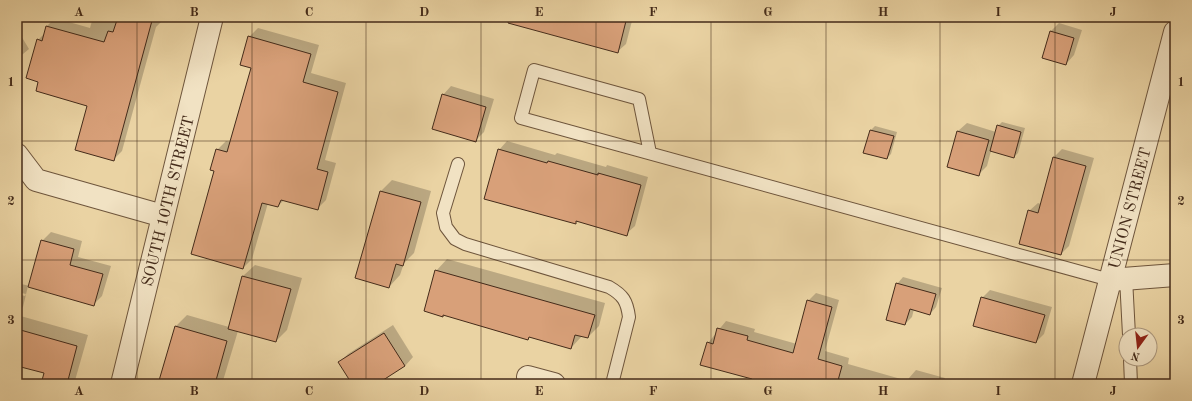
<svg xmlns="http://www.w3.org/2000/svg" width="1192" height="401" viewBox="0 0 1192 401" font-family="'Old Standard TT',serif">
<style>
.shadow{fill:#0003}
.building{fill:#d8a079;stroke:#442b1a}
.lines{fill:none;stroke-linecap:round;stroke-linejoin:round}
.service-casing{stroke:#6e553c;stroke-width:14}
.minor-casing{stroke:#6e553c;stroke-width:24}
.tertiary-casing{stroke:#6e553c;stroke-width:24}
.service{stroke:#f1e2c3;stroke-width:12}
.minor{stroke:#f1e2c3;stroke-width:22}
.tertiary{stroke:#f1e2c3;stroke-width:22}
.grid{fill:none;stroke:#442b1a;stroke-width:1;stroke-opacity:0.55}
.labels{text-anchor:middle;stroke-width:4;stroke-linejoin:round;paint-order:stroke}
.street-label{font-size:16px;fill:#442b1a;stroke:#f1e2c3}
.neatline{fill:none;stroke:#442b1a;stroke-width:1.5}
.grid-label{font-size:13px;text-anchor:middle;font-weight:bold;fill:#442b1a}
</style>
<rect width="100%" height="100%" fill="#ead3a3"/>
<filter id="stains"><feTurbulence type="fractalNoise" baseFrequency=".005" numOctaves="4"/><feColorMatrix values="0 0 0 0 .2 0 0 0 0 .09 0 0 0 0 .02 0 0 0 .5 -.17"/></filter>
<radialGradient id="worn" r=".72"><stop offset=".6" stop-color="#630" stop-opacity="0"/><stop offset="1" stop-color="#630" stop-opacity=".3"/></radialGradient>
<path class="shadow" d="M93,17H163L161,22L156,27L122,151L113,160L88,105L39,81L38,40L46,32L47,26L55,18L90,28Z
M531,17H633L626,44L617,52Z
M1059,23L1082,30L1074,55L1066,64L1051,31Z
M258,28L319,45L311,73L346,83L325,160L336,163L326,200L317,209L284,200L278,206L268,203L252,259L243,268L215,170L217,150L226,141L231,142L252,67L249,37Z
M17,29L29,49L17,59Z
M451,86L494,99L484,132L476,140L443,95Z
M1002,122L1025,128L1018,153L1014,157L991,151L987,166L978,175L958,131L967,123L996,132L998,126Z
M875,126L897,132L891,154L887,158L871,130Z
M507,141L555,155L557,153L606,167L607,165L648,177L635,226L626,234L577,221L575,222L499,150Z
M1062,149L1094,158L1069,246L1061,254L1029,211L1038,203L1041,204L1054,157Z
M392,180L431,191L414,253L404,263L400,275L389,287L357,277L381,191Z
M51,232L82,241L78,257L111,266L102,296L94,304L28,286L23,307L17,313V294L25,296L26,294L17,292V283L30,286L42,241Z
M447,259L605,303L599,326L588,337L582,336L571,348L530,336L528,339L444,314L442,316L436,271Z
M255,265L302,278L287,330L276,341L238,331L222,384H172L176,326L187,315L229,327L243,276Z
M903,277L942,288L936,307L930,314L914,309L912,317L905,324L897,284Z
M990,290L1052,307L1044,334L1036,342L982,298Z
M816,293L839,300L825,351L849,358L848,364L908,381L909,378L916,370L945,378L944,382L949,384H757L754,378L708,343L726,321L755,329L754,332L797,344L808,301Z
M17,315L88,335L74,384H42L45,372L17,364Z
M393,325L413,357L405,366L375,384H356L340,362L348,354Z"/>
<path class="building" d="M118,17H153L114,161L75,150L87,106L36,91L38,82L26,78L37,39L42,41L46,26L104,42L108,31L113,32Z
M509,17H627L618,53L508,23Z
M1050,31L1074,38L1066,65L1042,58Z
M248,36L311,54L303,82L338,92L317,169L328,172L318,210L281,200L278,207L262,203L243,269L191,254L214,171L210,170L216,149L227,152L251,68L240,65Z
M442,94L486,107L476,142L432,129Z
M997,125L1021,132L1014,158L990,151Z
M870,130L894,136L887,159L863,153Z
M957,131L989,140L979,176L947,167Z
M498,149L547,163L548,161L598,175V173L641,185L627,236L576,221V224L484,199Z
M1053,157L1086,166L1061,255L1019,244L1028,210L1038,213Z
M380,191L421,202L403,266L396,264L389,288L355,278Z
M41,240L74,249L70,265L103,274L94,306L28,287Z
M435,270L595,315L588,338L575,335L571,349L529,337L528,340L443,315V317L424,311Z
M242,276L291,289L276,342L228,329Z
M896,283L936,294L930,315L910,309L905,325L886,320Z
M981,297L1045,315L1036,343L973,326Z
M807,300L832,307L818,359L842,366L837,384H751L752,379L700,365L707,342L713,344L717,328L748,336L747,340L793,353Z
M175,326L227,341L215,384H158Z
M17,329L77,346L67,384H41L44,373L17,366Z
M384,333L405,366L377,384H352L338,362Z"/>
<g class="lines">
<g class="service-casing">
<path id="service" d="M650,153L639,99L534,70L521,118L1110,280
M458,164L443,213L446,227L455,239L465,244L609,287C623,295 627,301 629,317L612,384
M1126,278L1129,335
M1130,359L1131,384"/>
</g>
<g class="minor-casing">
<path id="minor" d="M17,155L36,180L163,216
M528,377L554,384
M122,384L212,17
M1083,384L1175,32"/>
</g>
<g class="tertiary-casing">
<path id="tertiary" d="M1110,280L1175,275"/>
</g>
<use href="#service" class="service"/>
<use href="#minor" class="minor"/>
<use href="#tertiary" class="tertiary"/>
</g>
<path class="grid" d="M137,17V384M252,17V384M366,17V384M481,17V384M596,17V384M711,17V384M826,17V384M940,17V384M1055,17V384M17,141H1175M17,260H1175"/>
<g class="labels">
<g class="street-label">
<text transform="translate(167 201) rotate(-76)" y="6">SOUTH 10TH STREET</text>
<text transform="translate(1129 208) rotate(-75)" y="6">UNION STREET</text>
</g>
</g>
<rect width="1192" height="401" fill="none" stroke="#ead3a3" stroke-width="44"/>
<g transform="translate(1138 347) rotate(195)"><circle r="19" fill="#f1e2c3" stroke="#ac997f"/>
<path d="M0-3L7 15L0 10L-7 15Z" fill="#8f2418"/>
<text y="-6" font-size="11" font-weight="bold" text-anchor="middle" fill="#442b1a">N</text>
</g>
<rect x="22" y="22" width="1148" height="357" class="neatline"/>
<g class="grid-label">
<text x="79" y="16">A</text>
<text x="194" y="16">B</text>
<text x="309" y="16">C</text>
<text x="424" y="16">D</text>
<text x="539" y="16">E</text>
<text x="653" y="16">F</text>
<text x="768" y="16">G</text>
<text x="883" y="16">H</text>
<text x="998" y="16">I</text>
<text x="1113" y="16">J</text>
<text x="11" y="86">1</text>
<text x="1181" y="86">1</text>
<text x="11" y="205">2</text>
<text x="1181" y="205">2</text>
<text x="11" y="324">3</text>
<text x="1181" y="324">3</text>
<text x="79" y="395">A</text>
<text x="194" y="395">B</text>
<text x="309" y="395">C</text>
<text x="424" y="395">D</text>
<text x="539" y="395">E</text>
<text x="653" y="395">F</text>
<text x="768" y="395">G</text>
<text x="883" y="395">H</text>
<text x="998" y="395">I</text>
<text x="1113" y="395">J</text>
</g>
<rect width="100%" height="100%" filter="url(#stains)"/>
<rect width="100%" height="100%" fill="url(#worn)"/>
</svg>
